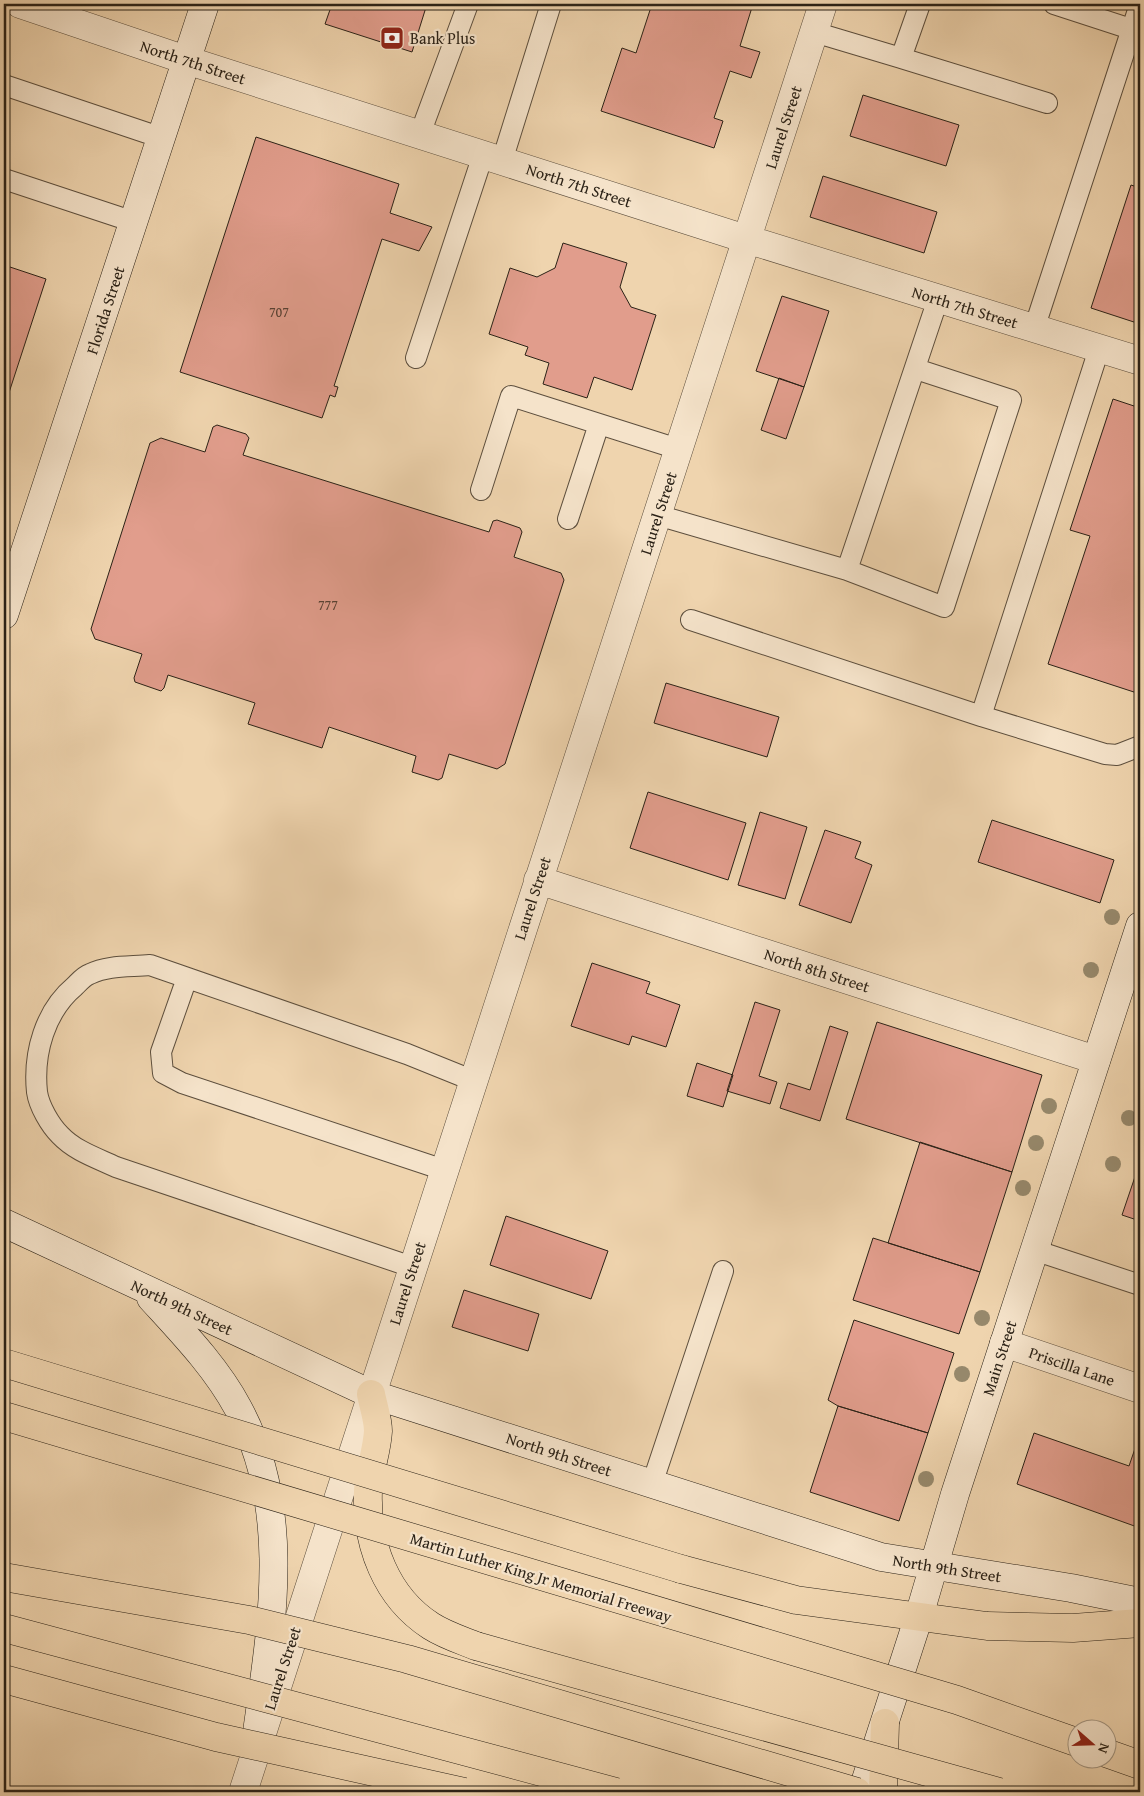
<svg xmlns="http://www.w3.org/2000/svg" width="1144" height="1796" viewBox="0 0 1144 1796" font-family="'Gentium Book Plus',serif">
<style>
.building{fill:#e19d8c;stroke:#2b2217}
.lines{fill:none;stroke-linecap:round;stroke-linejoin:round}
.lane-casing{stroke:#5c4e3d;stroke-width:22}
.street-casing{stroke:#5c4e3d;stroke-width:29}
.secondary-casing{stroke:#2b2217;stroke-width:29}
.highway-casing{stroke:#2b2217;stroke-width:29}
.lane{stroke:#f5e3ca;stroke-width:20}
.street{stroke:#f5e3ca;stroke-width:28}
.secondary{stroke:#f5e3ca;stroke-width:28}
.highway{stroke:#efd4ae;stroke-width:28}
.highway-bridge-casing{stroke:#2b2217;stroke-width:29;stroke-linecap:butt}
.highway-bridge{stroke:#efd4ae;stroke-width:28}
.tree{fill:#96886b}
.labels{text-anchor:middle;stroke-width:4.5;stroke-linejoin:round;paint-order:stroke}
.number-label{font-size:14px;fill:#584134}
.poi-label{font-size:16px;fill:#2b2217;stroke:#f5e3ca;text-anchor:start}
.street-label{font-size:16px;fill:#2b2217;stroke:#f5e3ca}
</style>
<rect width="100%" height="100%" fill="#efd4ae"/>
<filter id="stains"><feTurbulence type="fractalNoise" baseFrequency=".004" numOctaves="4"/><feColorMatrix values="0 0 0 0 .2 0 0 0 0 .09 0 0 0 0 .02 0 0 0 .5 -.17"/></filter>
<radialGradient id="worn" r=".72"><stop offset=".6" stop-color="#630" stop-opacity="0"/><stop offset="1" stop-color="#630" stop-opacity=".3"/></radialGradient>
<path class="building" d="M332,4H427L412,52L325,24Z
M652,4H753L740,46L760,52L751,78L730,71L714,118L723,121L714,148L601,111L622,48L636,53Z
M863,95L959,125L946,166L850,136Z
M256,137L399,184L390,213L432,227L419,251L382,239L334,386L338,387L335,397L330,395L322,418L180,372Z
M823,176L937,212L924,253L810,217Z
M1131,185L1140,188V324L1091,308Z
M563,243L627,263L620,287L631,307L656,315L632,390L594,377L587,398L543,384L549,363L525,355L528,347L489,334L510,268L537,277L555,268Z
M4,265L46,279L4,408Z
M782,296L829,311L804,387L756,371Z
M779,378L804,387L786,439L761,430Z
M1113,399L1140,408V694L1048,664L1090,536L1070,530Z
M217,425L246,434L249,438L243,455L489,532L493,521L497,520L520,528L522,532L514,557L561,573L564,580L505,764L497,769L449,754L442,778L438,780L412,772L416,756L329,727L322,748L248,724L255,703L168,675L164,688L161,691L135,682L134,678L142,654L95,639L91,629L150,443L161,438L205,452L213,427Z
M666,683L779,717L767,757L654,723Z
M648,792L746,823L728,880L630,848Z
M760,812L807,827L785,899L738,885Z
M992,820L1114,860L1100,903L978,862Z
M825,830L861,842L855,858L872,865L851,923L799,905Z
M592,963L650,982L646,993L680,1005L666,1047L632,1036L629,1045L571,1026Z
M755,1002L780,1010L759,1076L777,1082L770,1104L727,1091Z
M877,1022L1042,1075L1012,1172L846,1119Z
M830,1026L848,1032L820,1121L780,1108L788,1083L810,1090Z
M697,1063L733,1075L723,1107L687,1096Z
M920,1142L1012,1172L980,1272L888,1243Z
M1140,1162V1221L1122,1215Z
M506,1216L608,1251L591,1299L490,1265Z
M873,1238L980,1272L959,1334L853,1300Z
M464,1290L539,1314L528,1351L452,1327Z
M854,1320L954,1353L928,1433L838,1406L828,1400Z
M838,1406L928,1433L899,1521L810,1492Z
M1034,1433L1129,1466L1140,1434V1528L1017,1484Z"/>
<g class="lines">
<g class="lane-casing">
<path id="lane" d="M1054,4L1140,32
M814,32L901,58L920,4
M901,58L1047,103
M4,85L162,138
M420,134L468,4
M502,161L551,4
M4,179L134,222
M1034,329L1140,4
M1099,349L981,716L1105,754L1117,755L1140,746
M416,358L483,155
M481,490L511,396L678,449
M657,515L847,570L938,299
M568,519L599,424
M847,570L944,607L1011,400L916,369
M691,620L981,716
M187,978L161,1052L163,1073L182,1083L444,1170
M1034,1250L1140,1285
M412,1267L116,1167C97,1158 75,1151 60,1135C50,1125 39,1106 37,1092C33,1053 45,1011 75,986C79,982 84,976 90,974C108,965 130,967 150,965L407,1054L474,1081
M652,1484L723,1271"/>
</g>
<g class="street-casing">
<path id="street" d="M20,4L186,60L746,239L1140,361
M538,880L1096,1060
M1004,1343L1140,1389
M243,1792L823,4"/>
</g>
<g class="secondary-casing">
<path id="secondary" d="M4,615L205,4
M4,1223L371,1394L881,1557L1071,1588L1140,1602
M151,1298C182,1332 216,1367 238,1408C296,1515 269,1640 254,1754
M862,1792L919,1616L955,1494L1140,926"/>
</g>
<g class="highway-casing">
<path id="highway" d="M371,1394C373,1405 378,1419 378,1431C377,1451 369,1471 368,1491C366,1544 386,1597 431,1626C445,1635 461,1640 476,1646
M681,1569L796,1600L987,1626L1073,1628L1140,1623
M1106,1753L1140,1765
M883,1792L885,1723"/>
</g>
<use href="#lane" class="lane"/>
<use href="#street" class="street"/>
<use href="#secondary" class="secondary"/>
<use href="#highway" class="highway"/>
<g class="highway-bridge-casing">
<path id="highway-bridge" d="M4,1363L681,1569
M4,1416L957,1700L1076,1742
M4,1577L249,1620L407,1659L857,1792
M4,1628L616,1792
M476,1646L999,1792
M4,1679L216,1737L464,1792"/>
</g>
<use href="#highway-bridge" class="highway-bridge"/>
</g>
<g class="tree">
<circle cx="1112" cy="917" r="8"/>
<circle cx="1091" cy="970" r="8"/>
<circle cx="1049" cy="1106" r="8"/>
<circle cx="1129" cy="1118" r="8"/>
<circle cx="1036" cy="1143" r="8"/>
<circle cx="1113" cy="1164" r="8"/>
<circle cx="1023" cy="1188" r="8"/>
<circle cx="982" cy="1318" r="8"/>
<circle cx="962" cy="1374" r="8"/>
<circle cx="926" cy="1479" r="8"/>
</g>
<defs>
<g id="bank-square" transform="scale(1.25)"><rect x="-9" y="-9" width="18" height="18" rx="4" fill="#8f2418" stroke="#f5e3ca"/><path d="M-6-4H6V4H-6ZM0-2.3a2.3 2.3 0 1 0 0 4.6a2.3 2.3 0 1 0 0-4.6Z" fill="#fff"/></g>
</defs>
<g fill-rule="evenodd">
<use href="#bank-square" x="392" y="38"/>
</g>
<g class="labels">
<g class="number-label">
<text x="279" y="317">707</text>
<text x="328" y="610">777</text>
</g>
<g class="poi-label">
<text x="410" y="44">Bank Plus</text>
</g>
<g class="street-label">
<text transform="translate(193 62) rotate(18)" y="6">North 7th Street</text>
<text transform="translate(783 127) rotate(-72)" y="6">Laurel Street</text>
<text transform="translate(579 185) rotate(18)" y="6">North 7th Street</text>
<text transform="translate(965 307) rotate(17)" y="6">North 7th Street</text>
<text transform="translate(105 310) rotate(-72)" y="6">Florida Street</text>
<text transform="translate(658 513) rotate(-72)" y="6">Laurel Street</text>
<text transform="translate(532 898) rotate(-72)" y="6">Laurel Street</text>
<text transform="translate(817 970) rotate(18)" y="6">North 8th Street</text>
<text transform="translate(407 1283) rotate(-72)" y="6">Laurel Street</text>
<text transform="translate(182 1307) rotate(25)" y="6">North 9th Street</text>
<text transform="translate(999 1358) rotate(-72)" y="6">Main Street</text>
<text transform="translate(1072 1366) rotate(19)" y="6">Priscilla Lane</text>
<text transform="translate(559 1454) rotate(18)" y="6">North 9th Street</text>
<text transform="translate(947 1568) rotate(9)" y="6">North 9th Street</text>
<text transform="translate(541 1577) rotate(17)" y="6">Martin Luther King Jr Memorial Freeway</text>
<text transform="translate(282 1668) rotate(-72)" y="6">Laurel Street</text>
</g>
</g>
<rect width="1144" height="1796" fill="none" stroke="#efd4ae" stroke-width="20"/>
<rect x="5" y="5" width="1134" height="1786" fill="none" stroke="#2b2217" stroke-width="2.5"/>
<rect x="10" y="10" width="1124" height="1776" fill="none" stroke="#2b2217"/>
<g transform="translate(1092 1744) rotate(110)"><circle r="24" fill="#f5e3ca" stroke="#a49682"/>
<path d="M0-4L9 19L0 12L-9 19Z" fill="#8f2418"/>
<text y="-8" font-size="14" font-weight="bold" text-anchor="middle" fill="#2b2217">N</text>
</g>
<rect width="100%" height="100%" filter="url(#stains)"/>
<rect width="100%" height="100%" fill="url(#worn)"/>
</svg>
